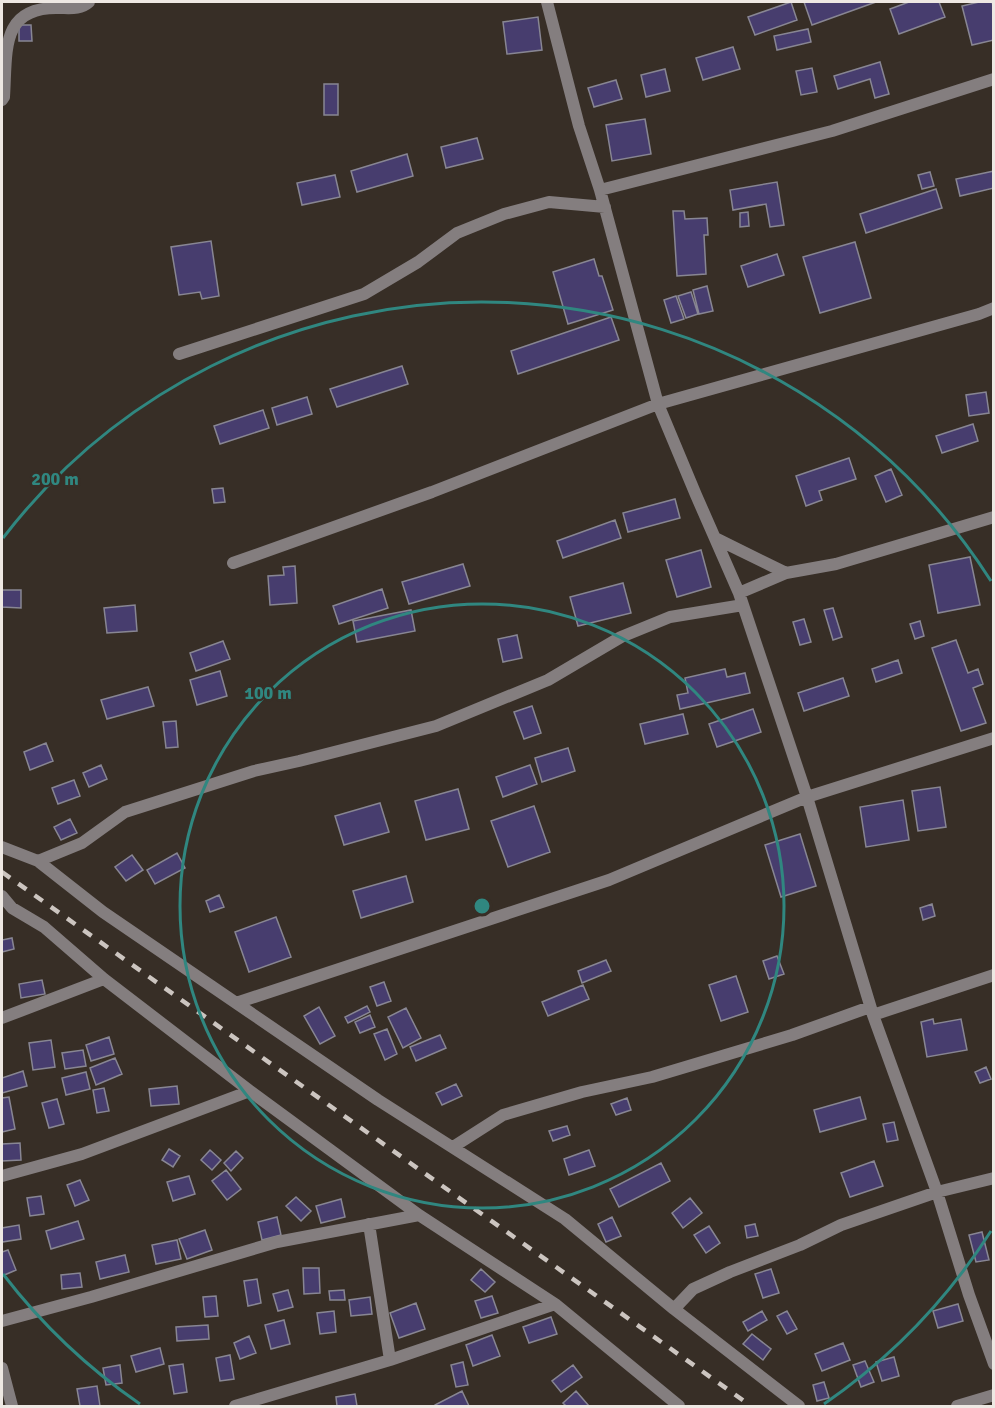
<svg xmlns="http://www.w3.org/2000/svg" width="995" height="1408" viewBox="0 0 995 1408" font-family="Signika,sans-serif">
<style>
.building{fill:#473d6e;stroke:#888693;stroke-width:1.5}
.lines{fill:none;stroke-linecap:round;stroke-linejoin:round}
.minor{stroke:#847e7f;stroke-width:12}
.rail{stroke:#ccc5c0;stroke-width:4.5;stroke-dasharray:10 10;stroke-linecap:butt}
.ring{fill:none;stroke:#308780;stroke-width:3}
.centre{fill:#308780;stroke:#372e26;stroke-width:3}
.ring-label{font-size:18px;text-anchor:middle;font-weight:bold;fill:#308780;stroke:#372e26;stroke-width:4.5;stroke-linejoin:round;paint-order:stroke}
</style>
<rect width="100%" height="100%" fill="#372e26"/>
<path class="building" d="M791,2L797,20L755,35L748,17Z
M804,2H876L812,25Z
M909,2H939L945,17L899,34L890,9Z
M979,2H992L994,9V40L972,45L962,6Z
M538,17L542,50L507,54L503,22Z
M19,25H31L32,41H19Z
M808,29L811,42L777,50L774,36Z
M733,47L740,69L703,80L696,58Z
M880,62L889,94L875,98L870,79L838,89L834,76Z
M812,68L817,92L801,95L796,71Z
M665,69L670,91L646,97L641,75Z
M616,80L622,99L594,107L588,88Z
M324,84H338V115H324Z
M645,119L651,154L612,161L606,125Z
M477,138L483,159L446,168L441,147Z
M407,154L413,176L357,192L351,171Z
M994,171V188L960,196L956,179Z
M930,172L934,186L922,189L918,175Z
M335,175L340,197L302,205L297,183Z
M777,182L784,225L770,227L766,204L733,210L730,190Z
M936,189L942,208L866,233L860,214Z
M673,211H684L685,219L707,218L708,235H704L706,274L677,276Z
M748,212L749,226L740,227V213Z
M211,241L219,296L202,299L200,292L179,295L171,247Z
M855,242L871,298L820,313L803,257Z
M777,254L784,275L748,287L741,266Z
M594,259L599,276H602L613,310L568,324L553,272Z
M707,286L713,311L699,314L693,290Z
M691,292L698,314L686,318L678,296Z
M676,296L684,319L671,323L664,300Z
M611,317L619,340L518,374L511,351Z
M402,366L408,384L337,407L330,389Z
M986,392L989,413L969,416L966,395Z
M307,397L312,414L277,425L272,408Z
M263,410L269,428L220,444L214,426Z
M973,424L978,441L942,453L936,436Z
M849,458L856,479L819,491L822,500L806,506L796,476Z
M891,469L902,495L886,502L875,476Z
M223,488L225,502L214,503L212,489Z
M675,499L680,518L628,532L623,513Z
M615,520L621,538L563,558L557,541Z
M701,550L711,587L677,597L666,560Z
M970,557L980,605L938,613L929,565Z
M463,564L470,586L409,604L402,582Z
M295,566L297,603L270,605L268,576L284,575L283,567Z
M623,583L631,613L578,626L570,597Z
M382,589L388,608L339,624L333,606Z
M2,590H21V608L2,607Z
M135,605L137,631L107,633L104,608Z
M833,608L842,637L833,640L824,610Z
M411,610L415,631L357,642L353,621Z
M804,619L811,642L800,645L793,622Z
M920,621L924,636L915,639L910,624Z
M517,635L522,658L503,662L498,639Z
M956,640L968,673L978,669L983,684L973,688L986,723L961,731L932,648Z
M223,641L230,659L196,671L190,653Z
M898,660L902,673L876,682L872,669Z
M725,669L727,677L745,673L750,693L680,709L677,695L688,693L685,678Z
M220,671L227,696L197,705L190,680Z
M843,678L849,696L804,711L798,693Z
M148,687L154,706L107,719L101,700Z
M532,706L541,733L524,739L514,712Z
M753,709L761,732L717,747L709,724Z
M683,714L688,734L645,744L640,724Z
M176,721L178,747L166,748L163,722Z
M46,743L53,761L30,770L24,752Z
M568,748L575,771L542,782L535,758Z
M101,765L107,779L89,787L83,773Z
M530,765L537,784L503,797L496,777Z
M74,780L80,796L58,804L52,788Z
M940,787L946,827L918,831L912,791Z
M458,789L469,829L426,840L415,801Z
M903,800L909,840L866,847L860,807Z
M380,803L389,832L344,845L335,816Z
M534,806L550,852L508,867L491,821Z
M70,819L77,833L61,840L54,827Z
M800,834L816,886L781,897L765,845Z
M177,853L185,868L155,884L147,870Z
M132,855L143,870L126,881L115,867Z
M406,876L413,902L361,918L353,891Z
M219,895L224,907L210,912L206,901Z
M932,904L935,916L923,920L920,908Z
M276,917L291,957L249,972L235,932Z
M12,938L14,949L2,952V940Z
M777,956L784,974L769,979L763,961Z
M606,960L611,971L582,983L578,971Z
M736,976L748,1012L721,1021L709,985Z
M42,980L45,994L21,998L19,984Z
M384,982L391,1001L377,1006L370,987Z
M583,985L589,999L548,1016L542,1002Z
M367,1006L370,1012L348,1023L345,1017Z
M319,1007L335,1036L320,1044L304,1016Z
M406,1008L421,1038L403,1048L388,1017Z
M370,1015L375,1027L360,1033L355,1022Z
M933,1019L934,1024L961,1019L967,1050L927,1057L921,1022Z
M387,1029L397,1054L385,1060L374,1034Z
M440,1035L446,1048L416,1061L410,1047Z
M109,1037L114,1054L91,1061L86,1045Z
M51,1040L55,1067L33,1070L29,1043Z
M83,1050L86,1066L65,1069L62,1053Z
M115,1058L122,1074L96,1085L90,1068Z
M986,1067L991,1079L980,1083L975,1072Z
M23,1071L27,1086L2,1093V1078Z
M86,1072L90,1089L66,1095L62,1078Z
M456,1084L462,1096L442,1105L436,1093Z
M177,1086L179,1104L151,1106L149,1089Z
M104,1088L109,1111L97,1113L93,1090Z
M9,1097L15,1129L2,1132V1098Z
M860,1097L866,1119L820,1132L814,1110Z
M627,1098L631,1110L616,1115L611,1104Z
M57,1099L64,1124L49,1128L42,1103Z
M894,1122L898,1140L887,1142L883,1124Z
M567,1126L570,1135L553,1141L549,1131Z
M20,1143L21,1160L2,1161V1144Z
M169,1149L180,1156L173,1167L162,1160Z
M210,1150L221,1160L212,1170L201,1160Z
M589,1150L595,1166L569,1175L564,1159Z
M236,1151L243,1158L231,1171L224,1163Z
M874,1161L883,1186L850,1197L841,1173Z
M661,1163L670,1181L619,1207L610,1189Z
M226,1170L241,1189L227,1200L212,1181Z
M189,1176L195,1194L173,1201L167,1182Z
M80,1180L89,1200L75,1206L67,1185Z
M41,1196L44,1214L30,1216L27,1198Z
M296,1197L311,1211L301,1221L286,1206Z
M690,1198L702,1213L683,1228L672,1213Z
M341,1199L345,1217L321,1223L316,1206Z
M277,1217L281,1235L262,1240L258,1222Z
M612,1217L621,1236L606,1242L598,1224Z
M78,1221L84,1239L51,1249L46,1231Z
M755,1224L758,1236L747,1238L745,1226Z
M19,1225L21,1239L2,1242V1228Z
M709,1226L720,1243L706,1253L694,1235Z
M205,1230L212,1250L187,1259L179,1239Z
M982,1232L989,1260L976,1262L969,1235Z
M177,1240L181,1259L156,1264L152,1245Z
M8,1250L16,1270L2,1276V1252Z
M125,1255L129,1272L100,1279L96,1262Z
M303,1268H319L320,1293L304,1294Z
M481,1269L495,1282L485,1292L471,1280Z
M771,1269L779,1293L763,1298L755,1274Z
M80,1273L82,1287L62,1289L61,1275Z
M257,1279L261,1303L248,1306L244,1281Z
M288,1290L293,1307L278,1311L273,1294Z
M344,1290L345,1300H330L329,1291Z
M216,1296L218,1316L205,1317L203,1297Z
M492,1296L498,1313L481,1318L475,1301Z
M370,1297L372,1314L351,1316L349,1300Z
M416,1303L425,1329L399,1338L390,1313Z
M958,1304L963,1321L938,1328L933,1311Z
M334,1311L336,1332L320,1334L317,1313Z
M762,1311L767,1320L748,1331L743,1322Z
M787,1311L797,1329L787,1334L777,1316Z
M551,1317L557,1334L529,1343L523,1327Z
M284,1320L290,1344L271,1349L265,1325Z
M208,1325L209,1339L177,1341L176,1327Z
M752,1334L771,1349L763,1360L743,1344Z
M492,1335L500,1356L473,1366L466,1345Z
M249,1336L256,1353L240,1359L234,1343Z
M843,1343L850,1360L822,1371L815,1354Z
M160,1348L164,1364L136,1372L131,1356Z
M230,1355L234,1379L220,1381L216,1358Z
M894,1357L899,1376L882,1381L876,1362Z
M865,1361L874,1382L861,1387L853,1365Z
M463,1362L468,1385L456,1387L451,1365Z
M183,1364L187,1392L174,1394L169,1366Z
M120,1365L122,1383L106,1385L103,1368Z
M573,1365L582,1377L561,1392L552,1381Z
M824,1382L829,1398L817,1401L813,1385Z
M97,1386L100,1406H80L77,1389Z
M462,1391L469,1406H435V1405Z
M576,1391L589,1406H566L563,1403Z
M355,1394L357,1406H337L336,1397Z"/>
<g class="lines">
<path class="minor" d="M547,2L579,126L600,190L658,404L696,495L739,593L807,797L873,1015L937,1192L969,1295L994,1364
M2,100L4,97C7,51 0,7 58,8C70,8 80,10 89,2
M600,190L832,131L994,79
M179,354L364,294L418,262L457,233L504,214L549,202L605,207
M715,538L786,573
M233,563L432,492L658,404L979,314L994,308
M739,593L786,573L836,564L994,517
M2,847L38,861L103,912L378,1100L565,1219L674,1309L799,1406
M38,861L82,843L125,812L254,771L299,761L436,726L548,680L621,637L670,617L743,605
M2,896L12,908L44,927L104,979L250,1091L419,1215L555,1304L679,1406
M236,1003L609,880L807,797L994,738
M873,1015L994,975
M2,1018L104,979
M453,1147L503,1115L582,1092L652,1077L792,1035L870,1007
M2,1176L82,1154L250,1091
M369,1224L390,1360
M674,1309L693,1289L730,1272L800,1245L841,1225L937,1192L994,1178
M2,1321L91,1297L277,1242L419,1215
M2,1368L12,1406
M235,1406L390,1360L555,1304
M957,1406L994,1395"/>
<path class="rail" d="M2,872L751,1406"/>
</g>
<g class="ring">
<circle cx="482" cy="906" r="302"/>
<path d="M991 1231A604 604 0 0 1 824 1404M140 1404A604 604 0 0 1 3 1274M3 538A604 604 0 0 1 991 581"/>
</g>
<circle cx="482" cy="906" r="9" class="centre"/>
<g class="ring-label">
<text x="55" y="485">200 m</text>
<text x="268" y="699">100 m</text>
</g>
<rect width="995" height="1408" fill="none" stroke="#eee8e3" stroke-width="6"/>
</svg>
